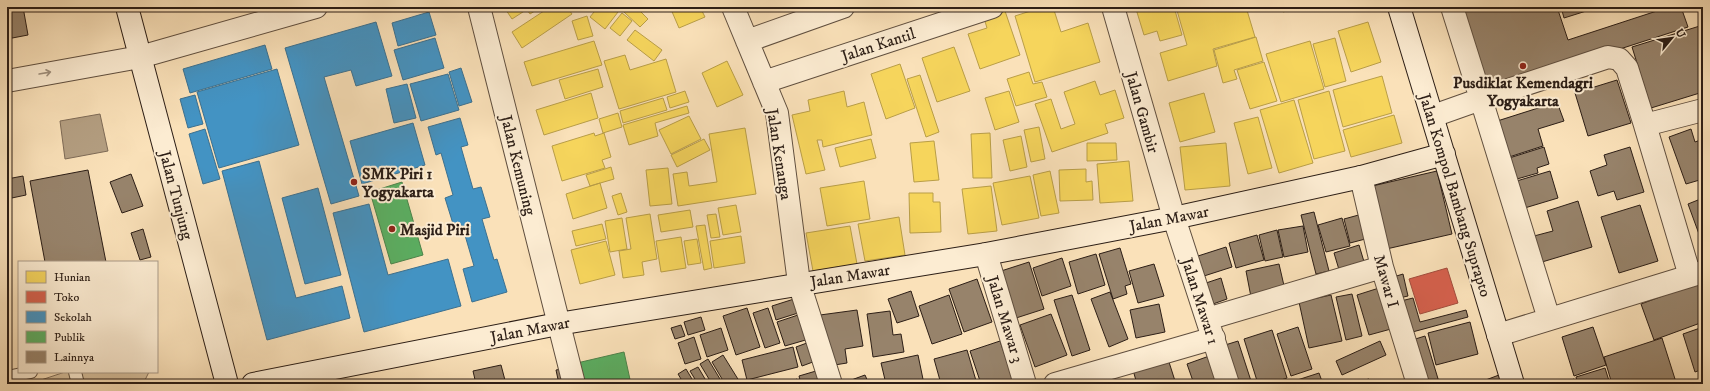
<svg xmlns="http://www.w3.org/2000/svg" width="1710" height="391" viewBox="0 0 1710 391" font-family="'IM FELL DW Pica',serif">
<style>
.green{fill:#d7c09d;stroke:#826f5a}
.water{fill:#b49f82;stroke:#7e6b57}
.homes{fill:#f6d55c;stroke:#b99e47}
.shops{fill:#d6604d;stroke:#a34c3c}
.schools{fill:#4393c3;stroke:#3c708f}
.public{fill:#5aae61;stroke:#4c834a}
.building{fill:#97836b;stroke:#2c1e16}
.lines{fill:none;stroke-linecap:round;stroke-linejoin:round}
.lane-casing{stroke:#604f3f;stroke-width:14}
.street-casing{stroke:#604f3f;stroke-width:24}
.secondary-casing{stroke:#2c1e16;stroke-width:24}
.lane{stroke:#fcecd2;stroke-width:12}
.street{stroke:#fcecd2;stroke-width:22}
.secondary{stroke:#fcecd2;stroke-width:22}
.oneway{stroke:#9e8f7d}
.poi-dot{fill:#8f2418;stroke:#fcecd2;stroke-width:1.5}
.labels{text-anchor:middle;stroke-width:4;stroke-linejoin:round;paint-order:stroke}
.street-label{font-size:16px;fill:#2c1e16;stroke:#fcecd2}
.poi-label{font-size:16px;font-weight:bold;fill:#2c1e16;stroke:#fcecd2;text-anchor:start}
</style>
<rect width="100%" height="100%" fill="#fae1b9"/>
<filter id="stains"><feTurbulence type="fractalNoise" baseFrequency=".005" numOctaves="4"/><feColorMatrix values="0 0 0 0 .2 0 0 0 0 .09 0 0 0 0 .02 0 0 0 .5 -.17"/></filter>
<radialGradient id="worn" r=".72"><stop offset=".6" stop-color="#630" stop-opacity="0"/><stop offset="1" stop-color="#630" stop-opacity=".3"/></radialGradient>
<path class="green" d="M65,372H149L143,384H29Z"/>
<path class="water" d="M100,114L108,151L65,159L60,121Z"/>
<path class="homes" d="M504,7H524L526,10L512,19Z
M525,7H541L530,14Z
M550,7H567L572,14L522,48L512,32Z
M598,7H612L618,12L605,29L590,17Z
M628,7H636L648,19L640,27L624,12Z
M670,7H700L705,17L679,28Z
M1043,7H1053L1061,32L1088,23L1100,62L1035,82L1015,16Z
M1144,7H1174L1182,35L1160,41L1157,31L1144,35L1136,9Z
M1176,7H1202V9L1246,7L1255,37L1213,49L1217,66L1168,81L1160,53L1187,45Z
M1282,7H1301L1283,12Z
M1005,11L1020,55L980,69L968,34L987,28L984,18Z
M622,13L632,21L620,36L610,28Z
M587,16L593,36L578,40L572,21Z
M1368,22L1381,62L1351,72L1338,31Z
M635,30L662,50L654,61L627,40Z
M1256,37L1263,61L1234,70L1237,79L1223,83L1214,50Z
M1335,38L1346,81L1325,87L1313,44Z
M594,41L602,65L532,86L524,62Z
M1310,41L1324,89L1281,102L1266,54Z
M954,47L970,91L937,102L922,58Z
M625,55L630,70L666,59L676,92L619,109L604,61Z
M727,61L743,95L717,107L702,73Z
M1264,62L1277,101L1250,109L1237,70Z
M900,64L915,108L886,119L871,74Z
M598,69L603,87L565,99L559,80Z
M1029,72L1033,84L1042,82L1047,97L1016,106L1007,79Z
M920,75L939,132L926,137L907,79Z
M1382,76L1392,113L1343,127L1333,90Z
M1095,81L1100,95L1115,90L1124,118L1105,124L1108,133L1052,152L1035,104L1051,99L1061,129L1075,124L1064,92Z
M685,91L689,102L670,108L667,97Z
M844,91L847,107L864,102L872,135L823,147L822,140H817L825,170L806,174L792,115L810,111L808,100Z
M1009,91L1019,122L995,130L985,98Z
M1329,91L1345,151L1314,159L1298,100Z
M591,93L598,118L544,135L536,110Z
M1204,93L1215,132L1180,142L1169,103Z
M663,98L667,110L623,123L620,111Z
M1294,100L1313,163L1279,173L1260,110Z
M687,106L689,113L655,123L658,136L629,145L623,125Z
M618,113L622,127L603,133L599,119Z
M1394,115L1402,143L1351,157L1343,130Z
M689,116L701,139L671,154L659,130Z
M1258,117L1272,168L1248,174L1234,123Z
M1039,127L1045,159L1031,162L1024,130Z
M745,128L756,194L678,206L673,174L687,172L689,186L717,182L709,134Z
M594,133L595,136L604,133L611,157L602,160L605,168L562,181L552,146Z
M990,133L992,178H973L971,134Z
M1021,136L1027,167L1010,171L1003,140Z
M704,139L710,150L677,167L671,155Z
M871,139L876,158L840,167L835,148Z
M934,141L939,180L914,182L910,143Z
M1087,143H1116L1117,160L1087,161Z
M1226,143L1230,186L1185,190L1180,147Z
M1129,161L1133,201L1100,203L1097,164Z
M611,167L614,179L590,186L586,175Z
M668,168L672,204L650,206L646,170Z
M1086,169V182L1092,181L1093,200L1060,201L1059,170Z
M1050,171L1059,213L1041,216L1033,175Z
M1030,176L1039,218L1002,225L993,183Z
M864,181L870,219L827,226L820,188Z
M600,183L607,208L573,219L566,194Z
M991,186L997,231L968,234L962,189Z
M621,193L627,212L618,215L612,196Z
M909,193H933V202H940L941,232L910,233Z
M736,205L741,232L723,235L718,208Z
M690,210L693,227L661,232L658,215Z
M650,214L657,259L642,262L644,275L623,278L619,251L631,249L626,218Z
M716,214L720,237L711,238L707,215Z
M899,217L905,255L865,261L858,224Z
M622,218L627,249L610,252L605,221Z
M602,224L606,239L576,246L572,231Z
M705,225L712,268L704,270L696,226Z
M850,226L857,264L813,271L806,233Z
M741,236L745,263L714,268L710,241Z
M681,237L686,268L661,272L656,241Z
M697,239L701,263L688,265L684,241Z
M606,241L615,275L580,284L571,250Z"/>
<path class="shops" d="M1447,268L1458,303L1420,314L1409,279Z"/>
<path class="schools" d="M429,12L436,35L398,46L392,23Z
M376,22L392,76L356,86L351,70L324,77L359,196L331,204L285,48Z
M435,38L444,68L403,80L394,50Z
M265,45L272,69L190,93L183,69Z
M461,68L472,102L459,106L449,72Z
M277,69L299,145L219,168L197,92Z
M448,74L459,110L421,121L410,84Z
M407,84L416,118L394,123L386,89Z
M195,95L203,124L188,128L180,99Z
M460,118L468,145L461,147L473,189L481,187L490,217L482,219L494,260L497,259L507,292L472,302L463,269L474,266L462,225L454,227L445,198L453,195L441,153L436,155L428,127Z
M413,123L425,165L362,184L350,141Z
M205,129L220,179L203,184L189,134Z
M259,161L296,298L342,286L350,318L267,340L222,171Z
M318,188L341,275L305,284L282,198Z
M369,204L388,275L448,259L461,306L364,332L333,213Z"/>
<path class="public" d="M402,182L423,255L391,264L370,192Z
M624,352L631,384H581L577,363Z"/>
<path class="building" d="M7,7H23L28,35L7,39Z
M1459,7H1557L1568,40L1669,7H1681L1688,27L1487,92Z
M1561,7H1599L1564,18Z
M1703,25V92L1651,108L1632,47Z
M1617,80L1631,123L1588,136L1575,93Z
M1557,102L1564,121L1538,129L1543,146L1503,159L1491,123Z
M1691,129L1695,142L1703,139V179L1686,184L1669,137Z
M1544,147L1549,164L1537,168L1538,173L1510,181L1503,160Z
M1630,147L1644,192L1617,200L1614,191L1598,196L1590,171L1607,165L1604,155Z
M88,170L106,262H45L30,181Z
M1437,171L1452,234L1382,250L1368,187Z
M1550,171L1558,198L1518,210L1510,183Z
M131,174L143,206L122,213L110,182Z
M23,176L26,195L7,199V179Z
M1703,198V245L1688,204Z
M1578,201L1592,247L1542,262L1534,236L1553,231L1547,211Z
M1640,205L1658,261L1619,273L1601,217Z
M1314,212L1329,271L1316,274L1301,215Z
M1366,213L1373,237L1350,243L1344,219Z
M1342,218L1350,246L1326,252L1318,225Z
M1303,226L1308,252L1284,257L1278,230Z
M143,229L151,257L140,260L131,233Z
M1277,230L1283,257L1265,261L1259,235Z
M1257,235L1264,260L1236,268L1229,243Z
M1359,245L1365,265L1340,273L1334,253Z
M1226,247L1232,267L1204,276L1198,256Z
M1120,248L1131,284L1125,286L1127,294L1113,299L1099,254Z
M1096,254L1105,285L1078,294L1069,262Z
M1062,258L1071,286L1042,296L1033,268Z
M1029,262L1044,309L1013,319L998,272Z
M1154,264L1164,296L1138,303L1129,271Z
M1279,264L1285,290L1251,297L1246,271Z
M1403,274L1408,296L1395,299L1390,278Z
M1221,278L1227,299L1213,304L1206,283Z
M977,279L992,322L964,332L949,289Z
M1703,281V322L1654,340L1641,304Z
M1379,288L1391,329L1369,335L1357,295Z
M911,291L919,316L897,323L888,299Z
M1110,292L1128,339L1109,347L1091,299Z
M1352,294L1362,336L1346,340L1336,297Z
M949,295L962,334L932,344L919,306Z
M1072,295L1090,350L1072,356L1054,300Z
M1331,295L1342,341L1309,348L1299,302Z
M1413,298L1420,322L1466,310L1468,317L1405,334L1397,302Z
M794,299L798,313L776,320L772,306Z
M1159,304L1165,332L1136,338L1130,310Z
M747,308L760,347L736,355L723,316Z
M768,308L780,343L765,348L753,313Z
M857,310L863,346L845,349L847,363L828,366L820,315Z
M890,311L893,335L901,334L904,352L873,357L867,314Z
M801,314L809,339L785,346L777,322Z
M1051,314L1067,355L1035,367L1020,325Z
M701,317L705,330L688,335L684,322Z
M1470,322L1478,354L1436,365L1428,333Z
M681,325L685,336L675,339L671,328Z
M1298,327L1312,369L1291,376L1277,334Z
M1593,327L1606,365L1574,376L1562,337Z
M1703,327V369L1695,372L1683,334Z
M721,328L728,350L707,357L700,335Z
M1272,330L1287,378L1269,384H1258L1244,339Z
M1425,336L1439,382L1430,384H1421L1409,341Z
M694,337L701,359L685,364L678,343Z
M1662,338L1675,379L1661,384H1612L1604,357Z
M815,340L821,359L802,366L796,347Z
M1000,341L1014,382L1006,384H981L970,351Z
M1238,341L1252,384H1234L1222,346Z
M1380,341L1386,355L1342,375L1336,361Z
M793,347L798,367L747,380L742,360Z
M967,350L977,384H941L934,359Z
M723,355L741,384H725L712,362Z
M918,355L924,384H886L881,363Z
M1212,355L1222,384H1194L1187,364Z
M708,359L723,384H712L700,364Z
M1168,359L1176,384H1137L1133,370Z
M501,365L506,384H476L473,371Z
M698,367L708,384H698L690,371Z
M568,368L571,384H559L556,370Z
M1605,368L1610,384H1578L1576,377Z
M686,369L695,384H684L678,374Z
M816,371L820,384H801L799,376Z
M1319,373L1323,384H1285Z
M865,375L869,384H856L854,379Z
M1499,375L1502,384H1475Z
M797,379L799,384H782Z
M854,379L856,384H843Z
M1369,379L1370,384H1347Z
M1574,379L1576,384H1559Z
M553,381V384H537Z"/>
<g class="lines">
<g class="lane-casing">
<path id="lane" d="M75,372L78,384
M7,377L31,372"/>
</g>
<g class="street-casing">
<path id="street" d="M479,7L574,384
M733,7L777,113L799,283L831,384
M1113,7L1174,218L1228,384
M1452,7L1481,99L1608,57L1619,59L1627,68L1645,125L1703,110
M747,41L843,7
M7,81L140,57L316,7
M764,82L992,7
M1433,116L1481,99L1549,319
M1645,125L1690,276
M1361,177L1382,267L1418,384
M986,254L1025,384
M1207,319L1382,267
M1498,335L1703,272
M1055,384L1214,338"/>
</g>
<g class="secondary-casing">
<path id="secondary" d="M127,7L227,384
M1399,7L1513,384
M253,384L558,324L986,254L1174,218L1361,177L1444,154"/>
</g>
<use href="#lane" class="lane"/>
<use href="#street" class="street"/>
<use href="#secondary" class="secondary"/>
</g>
<defs><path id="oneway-shaft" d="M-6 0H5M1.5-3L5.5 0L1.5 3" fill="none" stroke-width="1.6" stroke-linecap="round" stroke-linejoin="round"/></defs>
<use class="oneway" href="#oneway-shaft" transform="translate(45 73) rotate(-10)"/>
<g class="poi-dot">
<circle cx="1523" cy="66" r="4"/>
<circle cx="354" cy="182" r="4"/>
<circle cx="392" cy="229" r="4"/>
</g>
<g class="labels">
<g class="street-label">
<text transform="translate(878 44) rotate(-18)" y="6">Jalan Kantil</text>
<text transform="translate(1143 112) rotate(74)" y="6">Jalan Gambir</text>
<text transform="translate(780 154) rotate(81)" y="6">Jalan Kenanga</text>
<text transform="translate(519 165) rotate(76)" y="6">Jalan Kemuning</text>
<text transform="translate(177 195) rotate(75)" y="6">Jalan Tunjung</text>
<text transform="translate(1456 195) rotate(73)" y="6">Jalan Kompol Bambang Suprapto</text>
<text transform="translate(1169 218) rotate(-11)" y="6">Jalan Mawar</text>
<text transform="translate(850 275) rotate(-9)" y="6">Jalan Mawar</text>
<text transform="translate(1387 281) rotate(74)" y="6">Mawar I</text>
<text transform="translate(1201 301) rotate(72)" y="6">Jalan Mawar 1</text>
<text transform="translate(1006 319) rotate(73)" y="6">Jalan Mawar 3</text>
<text transform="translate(530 329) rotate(-11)" y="6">Jalan Mawar</text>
</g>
<g class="poi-label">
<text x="1523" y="88" text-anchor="middle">Pusdiklat Kemendagri<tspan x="1523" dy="18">Yogyakarta</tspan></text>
<text x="362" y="179">SMK Piri 1<tspan x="362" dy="18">Yogyakarta</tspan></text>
<text x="400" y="235">Masjid Piri</text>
</g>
</g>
<rect width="1710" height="391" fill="none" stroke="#fae1b9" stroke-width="24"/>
<rect x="8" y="8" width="1694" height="375" fill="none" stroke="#2c1e16" stroke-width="2"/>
<rect x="12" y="12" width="1686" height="367" fill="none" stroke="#2c1e16"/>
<rect x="18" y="261" width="140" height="112" fill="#fcecd2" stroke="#a99a87"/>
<rect x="26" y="271" width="20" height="12" fill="#f6d55c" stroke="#a99a87"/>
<text x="54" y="281" font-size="12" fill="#2c1e16">Hunian</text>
<rect x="26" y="291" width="20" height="12" fill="#d6604d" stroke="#a99a87"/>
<text x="54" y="301" font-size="12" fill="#2c1e16">Toko</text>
<rect x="26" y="311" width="20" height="12" fill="#4393c3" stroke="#a99a87"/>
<text x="54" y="321" font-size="12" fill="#2c1e16">Sekolah</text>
<rect x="26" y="331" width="20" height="12" fill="#5aae61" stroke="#a99a87"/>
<text x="54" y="341" font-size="12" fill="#2c1e16">Publik</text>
<rect x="26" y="351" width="20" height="12" fill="#97836b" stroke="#a99a87"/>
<text x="54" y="361" font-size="12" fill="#2c1e16">Lainnya</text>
<g transform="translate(1672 38) rotate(61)" stroke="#fcecd2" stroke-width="3" paint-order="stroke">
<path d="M0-3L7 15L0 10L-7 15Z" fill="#2c1e16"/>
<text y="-6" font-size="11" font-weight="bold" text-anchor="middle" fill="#2c1e16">U</text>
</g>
<rect width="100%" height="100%" filter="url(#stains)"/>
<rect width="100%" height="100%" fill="url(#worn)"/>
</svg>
